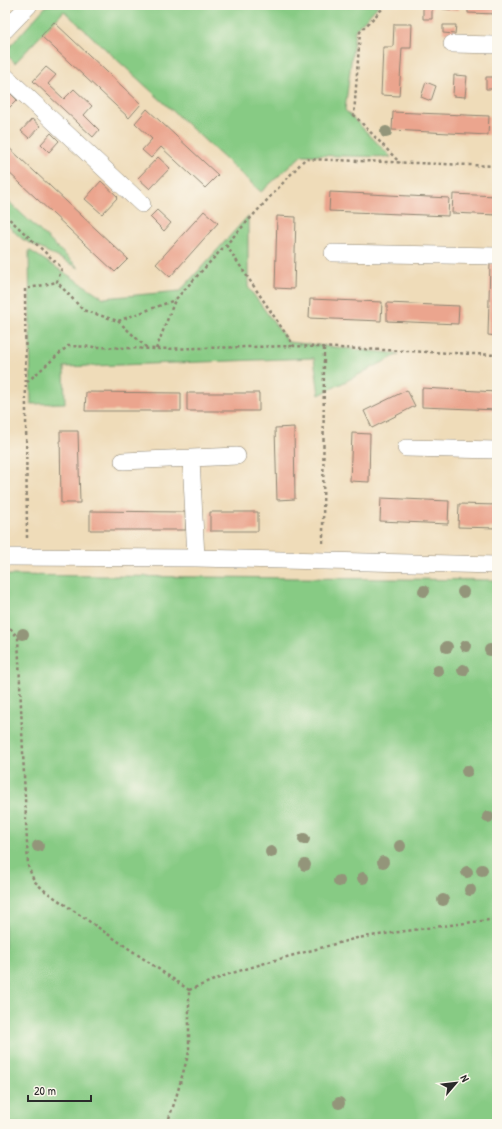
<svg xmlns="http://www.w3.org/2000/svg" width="502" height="1129" viewBox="0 0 502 1129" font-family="'Patrick Hand',sans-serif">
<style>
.green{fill:#87cb84;stroke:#597b58}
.building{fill:#eba58e}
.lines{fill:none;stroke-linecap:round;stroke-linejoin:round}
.minor-casing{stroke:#8d8472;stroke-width:18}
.path{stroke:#8d8472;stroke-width:2.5;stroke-dasharray:3 3;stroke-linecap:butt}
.minor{stroke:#fff;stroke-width:17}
.tree{fill:#93957a}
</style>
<rect width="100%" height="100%" fill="#fbf7ec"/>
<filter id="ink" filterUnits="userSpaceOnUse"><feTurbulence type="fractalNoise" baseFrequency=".025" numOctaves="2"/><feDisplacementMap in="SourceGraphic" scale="8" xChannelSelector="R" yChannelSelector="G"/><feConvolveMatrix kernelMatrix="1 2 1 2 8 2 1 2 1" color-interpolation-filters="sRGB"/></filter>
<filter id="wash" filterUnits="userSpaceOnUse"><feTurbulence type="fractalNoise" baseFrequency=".012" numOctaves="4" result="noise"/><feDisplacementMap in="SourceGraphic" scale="16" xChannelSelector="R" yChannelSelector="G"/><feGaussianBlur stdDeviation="0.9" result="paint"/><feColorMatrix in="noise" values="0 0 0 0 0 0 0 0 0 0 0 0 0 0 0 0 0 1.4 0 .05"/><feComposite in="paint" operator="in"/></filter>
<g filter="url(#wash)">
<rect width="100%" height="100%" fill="#efdcb9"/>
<path class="green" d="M47,5H379L355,30L345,110L391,157L302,155L261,192L64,11L15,63L5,53V52Z
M5,198L79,268L22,239L5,223Z
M248,216V287L288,342L399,354L319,395L314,358L64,367L65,403L31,404L29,250L104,298L180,291Z
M5,575L497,580V1124H5Z"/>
<g id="blocks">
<path class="building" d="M423,5L432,6V19H423Z
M443,5H459V10L443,9Z
M468,5H497V14L468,13Z
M54,22L141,104L129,118L41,36Z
M394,24H412L411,48H402L399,96L381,95L383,47H393Z
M443,25H456L455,34L443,33Z
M46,67L56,75L48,84L64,99L74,89L92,106L84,115L99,130L93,137L33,81Z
M454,75L467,76L465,97L453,96Z
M486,77H497V89H486Z
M426,82L436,86L431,101L421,97Z
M9,92L17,100L5,112V96Z
M147,109L218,175L205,188L161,147L151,158L142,150L152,139L135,123Z
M393,112L489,116L488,135L392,130Z
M32,119L40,126L29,138L21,131Z
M51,133L59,141L49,152L41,144Z
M5,144L128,259L115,272L5,169Z
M158,157L170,168L150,189L138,178Z
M101,181L118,197L102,214L85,199Z
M330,192L449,198L448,216L329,211Z
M453,194L497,196V215L452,213Z
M157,210L171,223L164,231L150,217Z
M204,211L218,223L170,277L156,264Z
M277,216L296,217L294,289L275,288Z
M490,263L497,264V336L488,335Z
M310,299L382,302L381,321L309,318Z
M387,303L459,306L458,324L387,321Z
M422,388L497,392V410L422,407Z
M407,390L415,406L372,428L364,411Z
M86,392L181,393V411H85Z
M187,393H259V411H187Z
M294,427L295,499L277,500L275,428Z
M60,431H78L80,503H61Z
M352,433L370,434L369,482L350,481Z
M381,498L449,501L448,524L380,521Z
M459,504L497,505V528L458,527Z
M90,511L185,512L186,530H90Z
M210,512H258V531H210Z"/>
</g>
</g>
<g filter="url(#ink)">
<use href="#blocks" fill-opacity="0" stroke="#8d8472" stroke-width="1"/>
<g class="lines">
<g class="minor-casing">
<path id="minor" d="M5,30L29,5
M452,44L497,45
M5,76L142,204
M333,253L497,256
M406,448L497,450
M191,458L196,558
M123,461L237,456
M5,557L196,558L497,565"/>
</g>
<path class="path" d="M386,5L360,32L354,115L400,163
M5,215L62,268L57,282L83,310L118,321L175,300
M226,245L294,346L497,355
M118,321L148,349
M156,349L175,300L305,159L497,166
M27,382L68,346L156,349L294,346
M27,538L25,289L57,282
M323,543L324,348
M5,625L11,629L18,638L28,866L34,881L45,891L189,990
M496,919L497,913
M189,990L229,974L272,961L357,938L427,928L497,919
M167,1124L175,1101L189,1052V990"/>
<use href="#minor" class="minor"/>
</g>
<g class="tree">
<circle cx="386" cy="132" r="6"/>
<circle cx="424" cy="591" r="6"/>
<circle cx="463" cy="592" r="6"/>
<circle cx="23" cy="634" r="6"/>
<circle cx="466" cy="646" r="6"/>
<circle cx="447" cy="647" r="6"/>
<circle cx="490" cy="650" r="6"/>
<circle cx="463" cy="670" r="6"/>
<circle cx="438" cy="671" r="6"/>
<circle cx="467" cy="771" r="6"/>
<circle cx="488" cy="817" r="6"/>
<circle cx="304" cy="839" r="6"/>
<circle cx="38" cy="846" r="6"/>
<circle cx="400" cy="846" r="6"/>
<circle cx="271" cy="852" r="6"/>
<circle cx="383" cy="862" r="6"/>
<circle cx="305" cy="865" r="6"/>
<circle cx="482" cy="870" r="6"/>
<circle cx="467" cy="872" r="6"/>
<circle cx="363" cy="878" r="6"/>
<circle cx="339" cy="881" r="6"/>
<circle cx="470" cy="890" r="6"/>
<circle cx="443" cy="900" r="6"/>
<circle cx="339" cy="1103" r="6"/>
</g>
</g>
<rect width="502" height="1129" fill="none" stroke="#fbf7ec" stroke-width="20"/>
<g transform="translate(456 1083) rotate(62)" stroke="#fbf7ec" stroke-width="3" paint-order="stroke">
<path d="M0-3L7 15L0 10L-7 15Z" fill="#2b2b2b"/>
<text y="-6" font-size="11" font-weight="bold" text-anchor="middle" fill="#2b2b2b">N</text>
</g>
<path d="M28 1095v6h63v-6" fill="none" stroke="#2b2b2b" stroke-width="2"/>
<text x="34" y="1095" font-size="12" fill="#2b2b2b" stroke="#fbf7ec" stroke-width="3" paint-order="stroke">20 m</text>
</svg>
